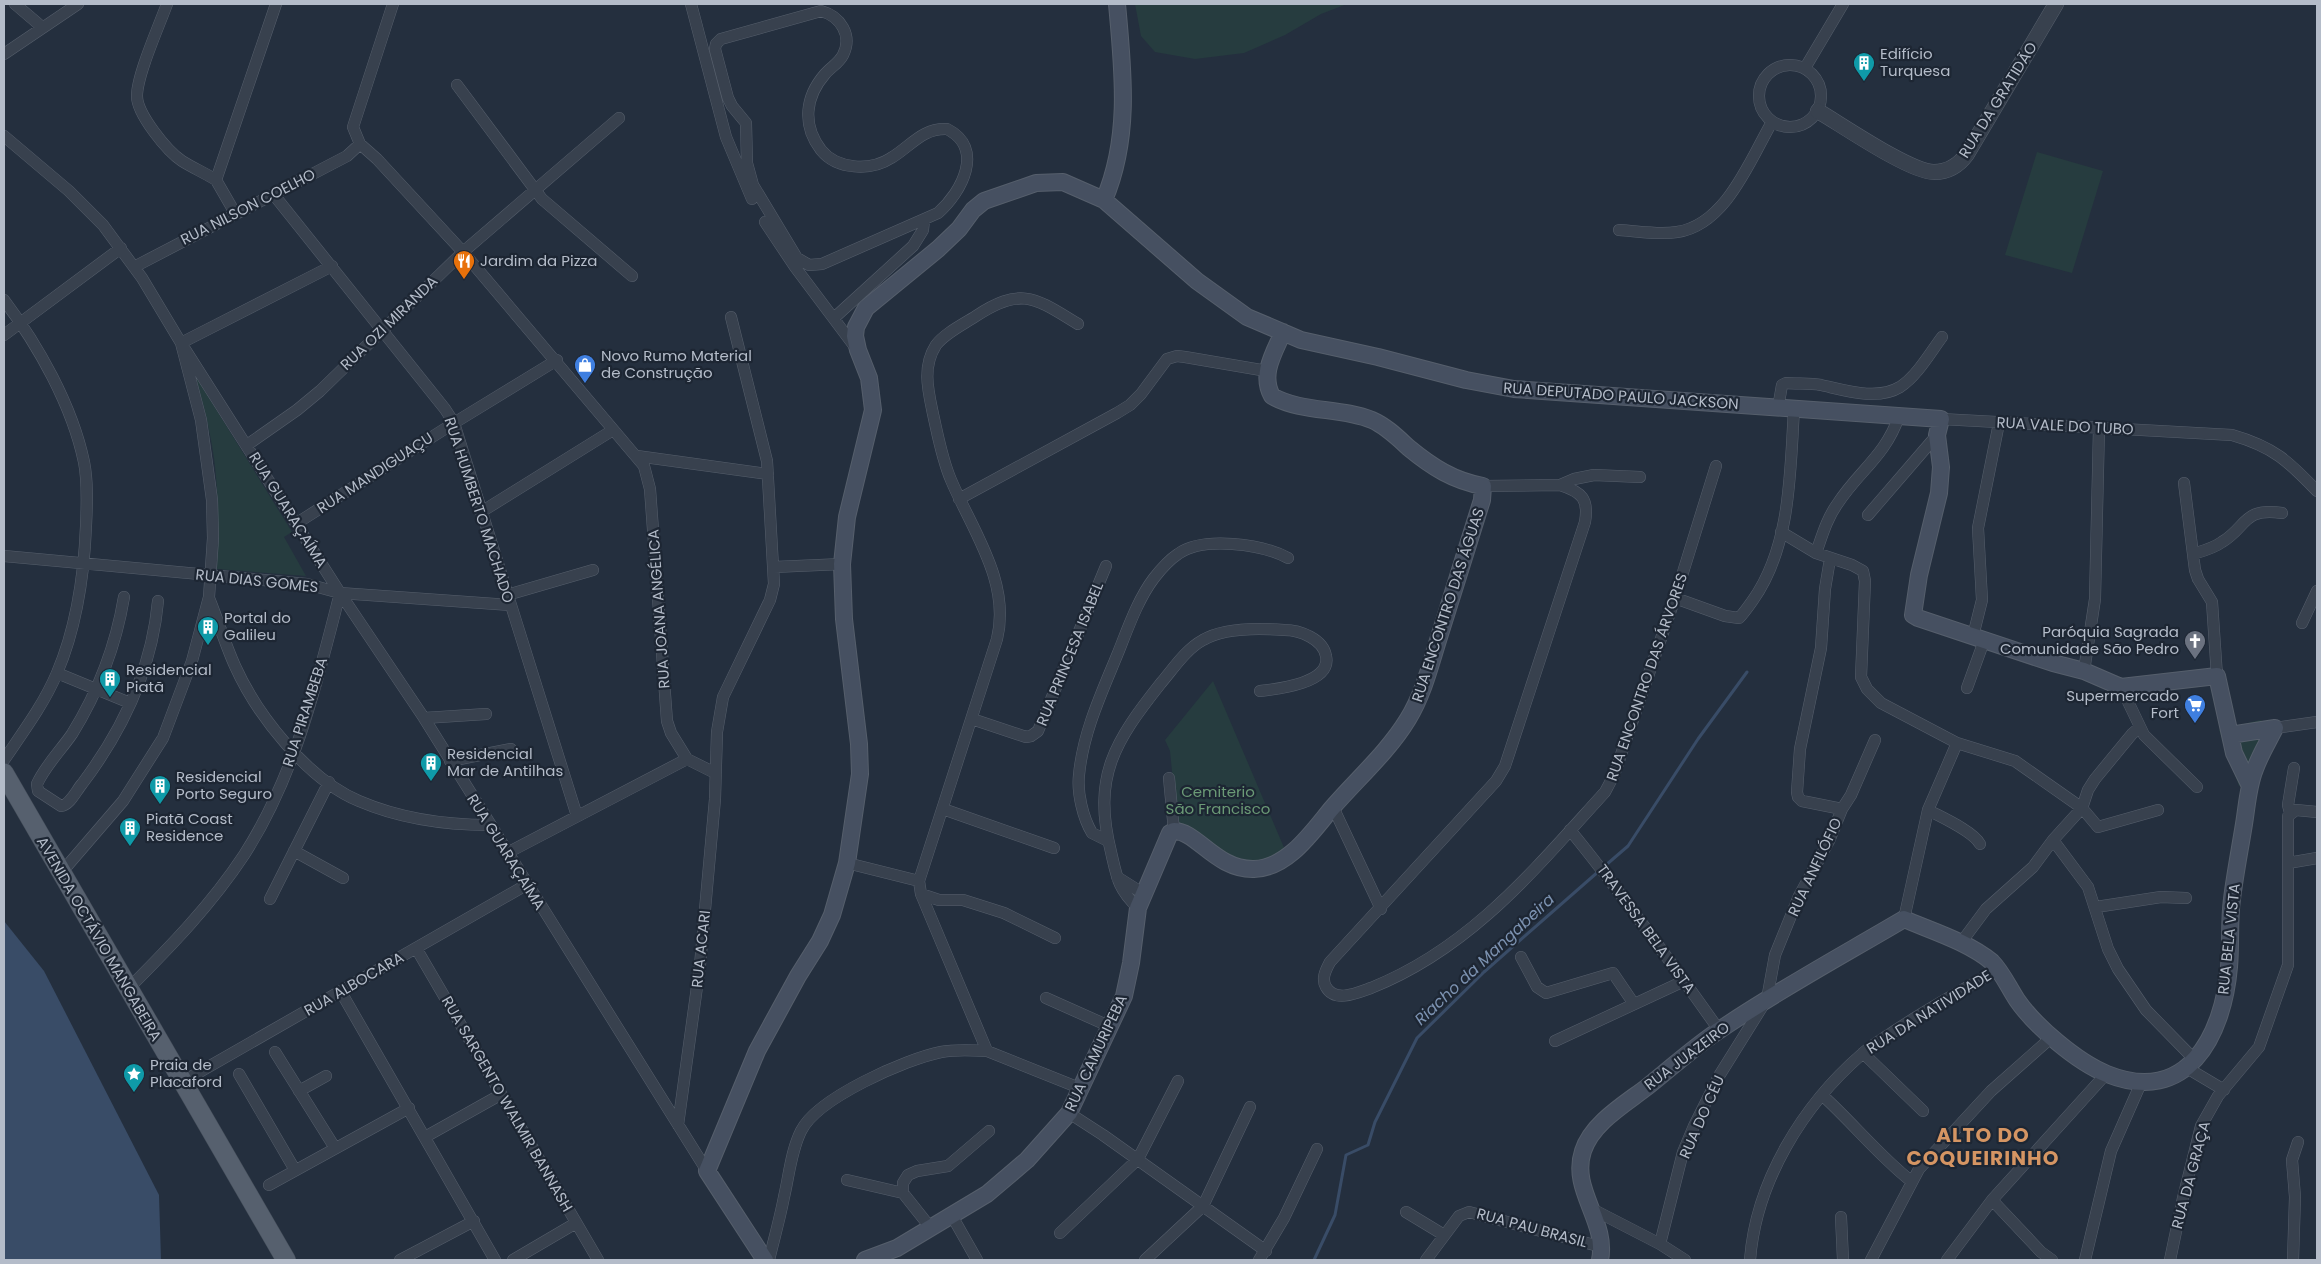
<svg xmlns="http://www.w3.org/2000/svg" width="2321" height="1264" viewBox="0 0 2321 1264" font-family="Poppins,sans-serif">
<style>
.green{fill:#263c3f}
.water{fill:#394c67}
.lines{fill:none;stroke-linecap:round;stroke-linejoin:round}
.stream{stroke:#394c67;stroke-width:3}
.minor-casing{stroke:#565f6c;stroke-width:12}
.tertiary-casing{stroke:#565f6c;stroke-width:16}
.secondary-casing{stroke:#565f6c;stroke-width:18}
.primary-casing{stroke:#414a57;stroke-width:20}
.minor{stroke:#38414e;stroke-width:11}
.tertiary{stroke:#38414e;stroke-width:15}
.secondary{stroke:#465061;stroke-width:16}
.primary{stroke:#56606e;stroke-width:19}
.labels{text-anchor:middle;stroke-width:4.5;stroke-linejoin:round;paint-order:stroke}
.poi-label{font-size:15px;fill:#b4bcc9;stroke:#1d2633;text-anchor:start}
.street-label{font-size:15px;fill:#b4bcc9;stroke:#1d2633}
.park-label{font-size:15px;fill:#6b9a76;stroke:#1d2633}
.water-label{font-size:16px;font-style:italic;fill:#7c92b1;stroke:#1d2633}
.district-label{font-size:20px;font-weight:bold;letter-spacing:1px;fill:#d59563;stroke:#1d2633}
</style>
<rect width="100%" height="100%" fill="#242f3e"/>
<path class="green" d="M1135,4H1347L1321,14L1285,35L1244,53L1195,59L1155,52L1141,36Z
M2037,152L2103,171L2072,273L2005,255Z
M196,377L292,532L284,537L306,576L217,569C219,523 219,475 209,430C206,412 200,395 196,377Z
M1213,681L1285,850C1277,854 1267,863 1258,865C1227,870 1198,841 1177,822L1170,751L1165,740Z
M2260,720L2272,725L2251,782L2239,786L2219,730Z"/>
<path class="water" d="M4,921L44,971L159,1195L161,1260H4Z"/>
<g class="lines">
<path class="stream" d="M1606,865L1628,846L1698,739L1747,672
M1314,1260L1335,1215L1346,1155L1368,1145L1375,1122L1417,1038L1484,972L1599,871"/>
<g class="minor-casing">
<path id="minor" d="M15,4L42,27
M167,4C159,26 137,75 137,96C137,114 167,151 182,161C193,168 205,173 216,180
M393,4L353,127L360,144L377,159L463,252L644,466L650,489L667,721L671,733L687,759
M691,4L726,137L752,199
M821,11C840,16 853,35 843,55C839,63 831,67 825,74C805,97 802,125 821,150C837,170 871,171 891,158C911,146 922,128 947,129C985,148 962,192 938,213L822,264L809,265L797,258L753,185L747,163L746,123L732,106L728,98L715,49L716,44L721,39Z
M4,54L78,4
M1759 96a31 31 0 1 1 62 0a31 31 0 1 1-62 0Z
M1805,68L1843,4
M457,85L542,199L632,276
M4,136L69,191L103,225L142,278L181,343L201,420L212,500L213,538L209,597L192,661L163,738L123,801L61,873
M274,195L445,409L454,423L577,816
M235,213L216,180L276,4
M765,222L795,267L855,347
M1619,230C1638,231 1658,235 1677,232C1726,225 1750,160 1772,122
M332,266L181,343L340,593L424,718L707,1171
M134,267L347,156L360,144
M4,300C38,345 72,405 84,462C88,482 87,505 86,526C84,576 77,626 57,673C44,704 23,732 4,760
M834,318L913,246L923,230L924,220
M1078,324C1035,298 1022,286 976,316C964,324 945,333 936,345C922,367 928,390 933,414C938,436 942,459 951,480C972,530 1011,582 997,639L919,881L921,894L987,1051L1082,1089
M4,335L121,248
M1778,408L1782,385L1786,383C1798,384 1810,383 1821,385C1844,390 1877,401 1900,387C1917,376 1930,353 1942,337
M1941,419L2232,435C2274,447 2288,461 2317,491
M247,445L297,410L320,391L463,252L619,118
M637,456L768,474
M2184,483L2195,570L2198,579L2212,602L2217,676
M1560,485C1582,492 1589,499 1585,522L1505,766L1496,781L1330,962C1326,970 1321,978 1326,987C1335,1003 1357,993 1371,988C1471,948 1534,870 1605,792L1614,775L1675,598L1716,466
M1483,486L1560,485L1574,479L1594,475L1640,477
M959,499L1117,413L1130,405L1141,394L1167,359L1177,356L1185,357L1267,371
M481,512L613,430
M1868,515L1937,435
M297,523L454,423L557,360
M1781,532L1816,553L1852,565L1863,571L1865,581L1861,677L1867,689L1881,703L1957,743L2015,761L2082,808L2098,827L2158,810
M1816,553C1822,536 1827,518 1838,503C1859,471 1886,455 1899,416
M2193,554C2203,551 2214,548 2222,542C2247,527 2243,507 2282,513
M4,556L307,584L340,593L510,605
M1830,559L1825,589L1821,648L1800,749L1797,792L1798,797L1802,801L1842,809
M774,567L842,564
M507,595L593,570
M124,597C116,645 98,692 72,734C61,750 45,766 37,784L38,791L61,806C70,805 76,791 82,784C122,731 152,668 158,601
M209,598C218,620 225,644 235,666C257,715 308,780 359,801C401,819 445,825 490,825
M1675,598L1725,616L1739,618C1744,613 1748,607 1753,600C1791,546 1790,473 1794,409
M2302,623L2317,591
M1973,636L1982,600L1978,528L1999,423
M2084,671L2095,599L2099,428
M57,673L130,703
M2121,687L2144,735L2197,787
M1967,688L1984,641
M424,718L486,714
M972,719L1026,737L1031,736L1038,731L1106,566
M2275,728L2317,722
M450,761L511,749
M1169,778L1174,831
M1333,807L1381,909
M943,809L1054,848
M1928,810C1941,817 1973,831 1980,844
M2290,813L2288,805L2294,768
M1570,830C1623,895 1671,962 1719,1030
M2053,840L2088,887L2108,949L2118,969L2146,1010L2195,1060
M1108,841L1092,833C1083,818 1077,793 1079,775C1083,732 1102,692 1118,653C1128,628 1138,599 1154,578C1161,569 1169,560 1178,554C1203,536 1262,544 1288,558
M294,851L343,878
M507,853L687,759L715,773
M847,863L919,881
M2288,863L2317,858
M1117,877L1144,894
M921,894L939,900H963L1004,913L1055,938
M270,899L329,782
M2096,907L2161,897L2186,898
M1138,908C1118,889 1117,878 1111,852C1092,776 1115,741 1161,683C1173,669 1186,649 1203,640C1225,627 1259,628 1284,630C1300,630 1323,639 1326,656C1332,683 1278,689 1260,691
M1904,919L1928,810L1957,743
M1960,944L1986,909L2033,867L2053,840L2082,808L2088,790L2095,779L2132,734L2140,727
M416,948L598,1260
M1521,957L1537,987L1546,993L1613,973L1634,1004
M128,989C170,947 211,905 244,855C295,776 317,683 340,593
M341,992L495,1260
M1046,998L1111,1027
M1555,1041L1684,981
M275,1052L335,1148
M1863,1053L1923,1111
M2187,1068L2224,1090
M239,1074L295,1170
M182,1082L526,885
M299,1091L326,1076
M1822,1095C1853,1123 1878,1155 1911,1181
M1069,1113L1103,1135L1266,1251
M678,1125L700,965L715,799L717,732L723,697L770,600L774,584L767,461L731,317
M425,1137L500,1095
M847,1180L903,1193L930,1227
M269,1185L409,1108
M903,1193V1183L908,1175L917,1171L948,1166L989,1131
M1992,1200L2041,1252L2052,1260
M1592,1209L1660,1244L1685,1260
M1406,1212L1444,1235
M952,1216L977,1260
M1841,1217L1843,1260
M1060,1233L1138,1159L1178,1081
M1660,1244L1683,1152L1694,1126L1719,1076L1767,999L1775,955L1799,896L1829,841L1842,809L1851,795L1875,740
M400,1260L474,1221
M513,1260L576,1223
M769,1260C774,1239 780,1218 784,1197C789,1176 791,1151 801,1131C817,1098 906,1059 941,1052C956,1049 972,1050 987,1051
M1145,1260L1203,1206L1250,1107
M1259,1260L1284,1218L1317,1149
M1426,1260L1459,1216L1469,1212L1602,1247
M1750,1260C1756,1181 1803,1105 1862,1054C1871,1045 1883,1039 1893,1032C1927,1009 1962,990 1998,970
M1871,1260L1919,1169L1991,1091L2052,1037
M1947,1260L1992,1200L2106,1074
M2085,1260L2111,1151L2141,1083
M2170,1260L2183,1198L2201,1126L2218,1096L2259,1047L2288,965V816L2296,810L2317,812
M2293,1260L2295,1197L2292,1160L2298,1142"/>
</g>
<g class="tertiary-casing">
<path id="tertiary" d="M1818,111C1842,125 1910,172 1934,172C1948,172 1959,165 1967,154L2056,4"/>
</g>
<g class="secondary-casing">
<path id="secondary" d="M1104,200C1131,137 1123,70 1117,4
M2230,735L2275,728
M765,1260L707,1171L757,1051L798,976L820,941L832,915L847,863L860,774L859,744L844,619L842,564L847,517L873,410L869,378L858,350L855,336L856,327L866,308L938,249L959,229L973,210L984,201L1036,183L1063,182L1104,200L1197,281L1247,317L1301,340L1378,357L1466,380L1514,389L1941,419L1937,435L1941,467L1939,493L1919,575L1913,615L1918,618L2053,663L2084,671L2121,687L2217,676L2234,753L2250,786
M865,1260L897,1248L987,1194L1027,1160L1069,1113L1124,996L1131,963L1138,908L1170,833L1174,831C1197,831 1216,870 1254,869C1288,868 1312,832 1332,808C1357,779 1388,752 1408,719C1424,693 1431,662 1440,634C1454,589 1468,545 1482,500L1483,486C1454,481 1432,467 1409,448C1398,438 1386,426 1372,420C1340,407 1302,413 1272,396C1260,374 1274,353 1283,332
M1600,1260C1608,1221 1570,1190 1583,1151C1592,1123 1625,1104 1647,1087C1671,1068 1695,1046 1721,1029C1780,989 1843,955 1904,919C1932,931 1968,942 1992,962C2002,972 2009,988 2017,1000C2035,1026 2077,1062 2107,1074C2187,1106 2223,1036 2229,967C2231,944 2229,921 2232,899C2235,874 2240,849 2244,824C2247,806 2248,786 2255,769C2260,755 2268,742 2275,728"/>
</g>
<g class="primary-casing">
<path id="primary" d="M4,773L286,1260"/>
</g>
<use href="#minor" class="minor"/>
<use href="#tertiary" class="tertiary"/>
<use href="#secondary" class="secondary"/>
<use href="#primary" class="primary"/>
</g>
<defs>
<g id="building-pin" transform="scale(1.125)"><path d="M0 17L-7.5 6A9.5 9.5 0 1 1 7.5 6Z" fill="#0f9aa8" stroke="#1d2633"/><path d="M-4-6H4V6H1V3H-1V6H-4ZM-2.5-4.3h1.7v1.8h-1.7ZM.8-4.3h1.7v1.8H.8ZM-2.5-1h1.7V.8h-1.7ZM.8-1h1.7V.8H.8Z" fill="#fff"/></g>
<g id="restaurant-pin" transform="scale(1.125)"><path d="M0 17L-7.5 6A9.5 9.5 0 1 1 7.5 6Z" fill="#e8710a" stroke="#1d2633"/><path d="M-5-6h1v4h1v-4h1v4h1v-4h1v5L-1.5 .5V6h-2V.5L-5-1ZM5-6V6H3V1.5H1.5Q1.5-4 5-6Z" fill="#fff"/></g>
<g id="shop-pin" transform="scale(1.125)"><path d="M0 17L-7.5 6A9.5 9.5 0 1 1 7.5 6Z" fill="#3f7fe0" stroke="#1d2633"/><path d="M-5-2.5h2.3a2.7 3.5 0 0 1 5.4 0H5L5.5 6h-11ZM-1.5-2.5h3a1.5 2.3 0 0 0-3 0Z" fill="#fff"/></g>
<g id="church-pin" transform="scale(1.125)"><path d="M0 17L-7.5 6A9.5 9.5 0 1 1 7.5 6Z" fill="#6b7280" stroke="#1d2633"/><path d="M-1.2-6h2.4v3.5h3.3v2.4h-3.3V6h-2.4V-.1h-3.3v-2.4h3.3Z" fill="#fff"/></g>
<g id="supermarket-pin" transform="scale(1.125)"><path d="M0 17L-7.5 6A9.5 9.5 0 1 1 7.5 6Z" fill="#3f7fe0" stroke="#1d2633"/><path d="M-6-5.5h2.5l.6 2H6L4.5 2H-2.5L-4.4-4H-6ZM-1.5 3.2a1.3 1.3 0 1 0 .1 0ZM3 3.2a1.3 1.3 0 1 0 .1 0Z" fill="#fff"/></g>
<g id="sight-pin" transform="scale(1.125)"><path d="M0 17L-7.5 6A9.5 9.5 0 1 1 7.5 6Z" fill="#0f9aa8" stroke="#1d2633"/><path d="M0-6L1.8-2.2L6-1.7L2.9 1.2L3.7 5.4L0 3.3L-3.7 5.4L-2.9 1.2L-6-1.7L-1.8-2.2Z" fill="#fff"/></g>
</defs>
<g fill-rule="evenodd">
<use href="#building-pin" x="1864" y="63"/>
<use href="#restaurant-pin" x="464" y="261"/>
<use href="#shop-pin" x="585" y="365"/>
<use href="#building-pin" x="208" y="627"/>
<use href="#church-pin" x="2195" y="641"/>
<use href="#building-pin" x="110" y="679"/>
<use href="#supermarket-pin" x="2195" y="705"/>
<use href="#building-pin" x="431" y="763"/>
<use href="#building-pin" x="160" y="786"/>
<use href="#building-pin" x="130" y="828"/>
<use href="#sight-pin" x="134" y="1074"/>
</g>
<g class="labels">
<g class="poi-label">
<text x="1880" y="59">Edifício<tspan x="1880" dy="17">Turquesa</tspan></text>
<text x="480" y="266">Jardim da Pizza</text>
<text x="601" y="361">Novo Rumo Material<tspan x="601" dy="17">de Construção</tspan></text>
<text x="224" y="623">Portal do<tspan x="224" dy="17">Galileu</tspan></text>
<text x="2179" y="637" text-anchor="end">Paróquia Sagrada<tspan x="2179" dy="17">Comunidade São Pedro</tspan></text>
<text x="126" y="675">Residencial<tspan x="126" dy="17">Piatã</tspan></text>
<text x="2179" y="701" text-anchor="end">Supermercado<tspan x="2179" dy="17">Fort</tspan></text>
<text x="447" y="759">Residencial<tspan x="447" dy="17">Mar de Antilhas</tspan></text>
<text x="176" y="782">Residencial<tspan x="176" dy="17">Porto Seguro</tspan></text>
<text x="146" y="824">Piatã Coast<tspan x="146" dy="17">Residence</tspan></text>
<text x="150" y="1070">Praia de<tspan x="150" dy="17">Placaford</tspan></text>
</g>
<g class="street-label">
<text transform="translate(1998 100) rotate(-58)" y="5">RUA DA GRATIDÃO</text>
<text transform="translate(248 207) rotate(-27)" y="5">RUA NILSON COELHO</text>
<text transform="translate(389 323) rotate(-44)" y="5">RUA OZI MIRANDA</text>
<text transform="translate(1621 396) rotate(4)" y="5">RUA DEPUTADO PAULO JACKSON</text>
<text transform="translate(2065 426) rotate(3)" y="5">RUA VALE DO TUBO</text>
<text transform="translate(375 473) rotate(-33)" y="5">RUA MANDIGUAÇU</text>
<text transform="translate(288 510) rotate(58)" y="5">RUA GUARAÇAÍMA</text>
<text transform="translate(479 510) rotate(72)" y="5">RUA HUMBERTO MACHADO</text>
<text transform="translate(257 581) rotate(6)" y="5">RUA DIAS GOMES</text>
<text transform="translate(1448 605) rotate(-72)" y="5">RUA ENCONTRO DAS ÁGUAS</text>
<text transform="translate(659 609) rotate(-94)" y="5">RUA JOANA ANGÉLICA</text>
<text transform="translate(1070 654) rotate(-68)" y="5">RUA PRINCESA ISABEL</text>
<text transform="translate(1647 677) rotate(-71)" y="5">RUA ENCONTRO DAS ÁRVORES</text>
<text transform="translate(305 712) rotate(-72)" y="5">RUA PIRAMBEBA</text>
<text transform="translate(506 852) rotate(58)" y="5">RUA GUARAÇAÍMA</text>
<text transform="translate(1815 867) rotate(-65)" y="5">RUA ANFILÓFIO</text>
<text transform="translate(1646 929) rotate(54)" y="5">TRAVESSA BELA VISTA</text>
<text transform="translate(99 939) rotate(60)" y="5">AVENIDA OCTÁVIO MANGABEIRA</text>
<text transform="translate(2229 939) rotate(-84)" y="5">RUA BELA VISTA</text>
<text transform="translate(701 949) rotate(-84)" y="5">RUA ACARI</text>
<text transform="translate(354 984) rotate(-30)" y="5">RUA ALBOCARA</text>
<text transform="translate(1929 1012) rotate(-32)" y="5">RUA DA NATIVIDADE</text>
<text transform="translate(1096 1053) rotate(-65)" y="5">RUA CAMURIPEBA</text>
<text transform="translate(1687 1056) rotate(-37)" y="5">RUA JUAZEIRO</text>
<text transform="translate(507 1104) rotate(60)" y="5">RUA SARGENTO WALMIR BANNASH</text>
<text transform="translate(1702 1117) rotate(-66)" y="5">RUA DO CÉU</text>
<text transform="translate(2191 1175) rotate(-75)" y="5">RUA DA GRAÇA</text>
<text transform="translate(1532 1228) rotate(15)" y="5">RUA PAU BRASIL</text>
</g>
<g class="park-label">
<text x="1218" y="797">Cemiterio<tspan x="1218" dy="17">São Francisco</tspan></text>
</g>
<g class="water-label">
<text transform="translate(1484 959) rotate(-43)" y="6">Riacho da Mangabeira</text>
</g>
<g class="district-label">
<text x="1983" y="1142">ALTO DO<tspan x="1983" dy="23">COQUEIRINHO</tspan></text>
</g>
</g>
<rect width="2321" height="1264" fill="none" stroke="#b4bcc9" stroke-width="10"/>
</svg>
